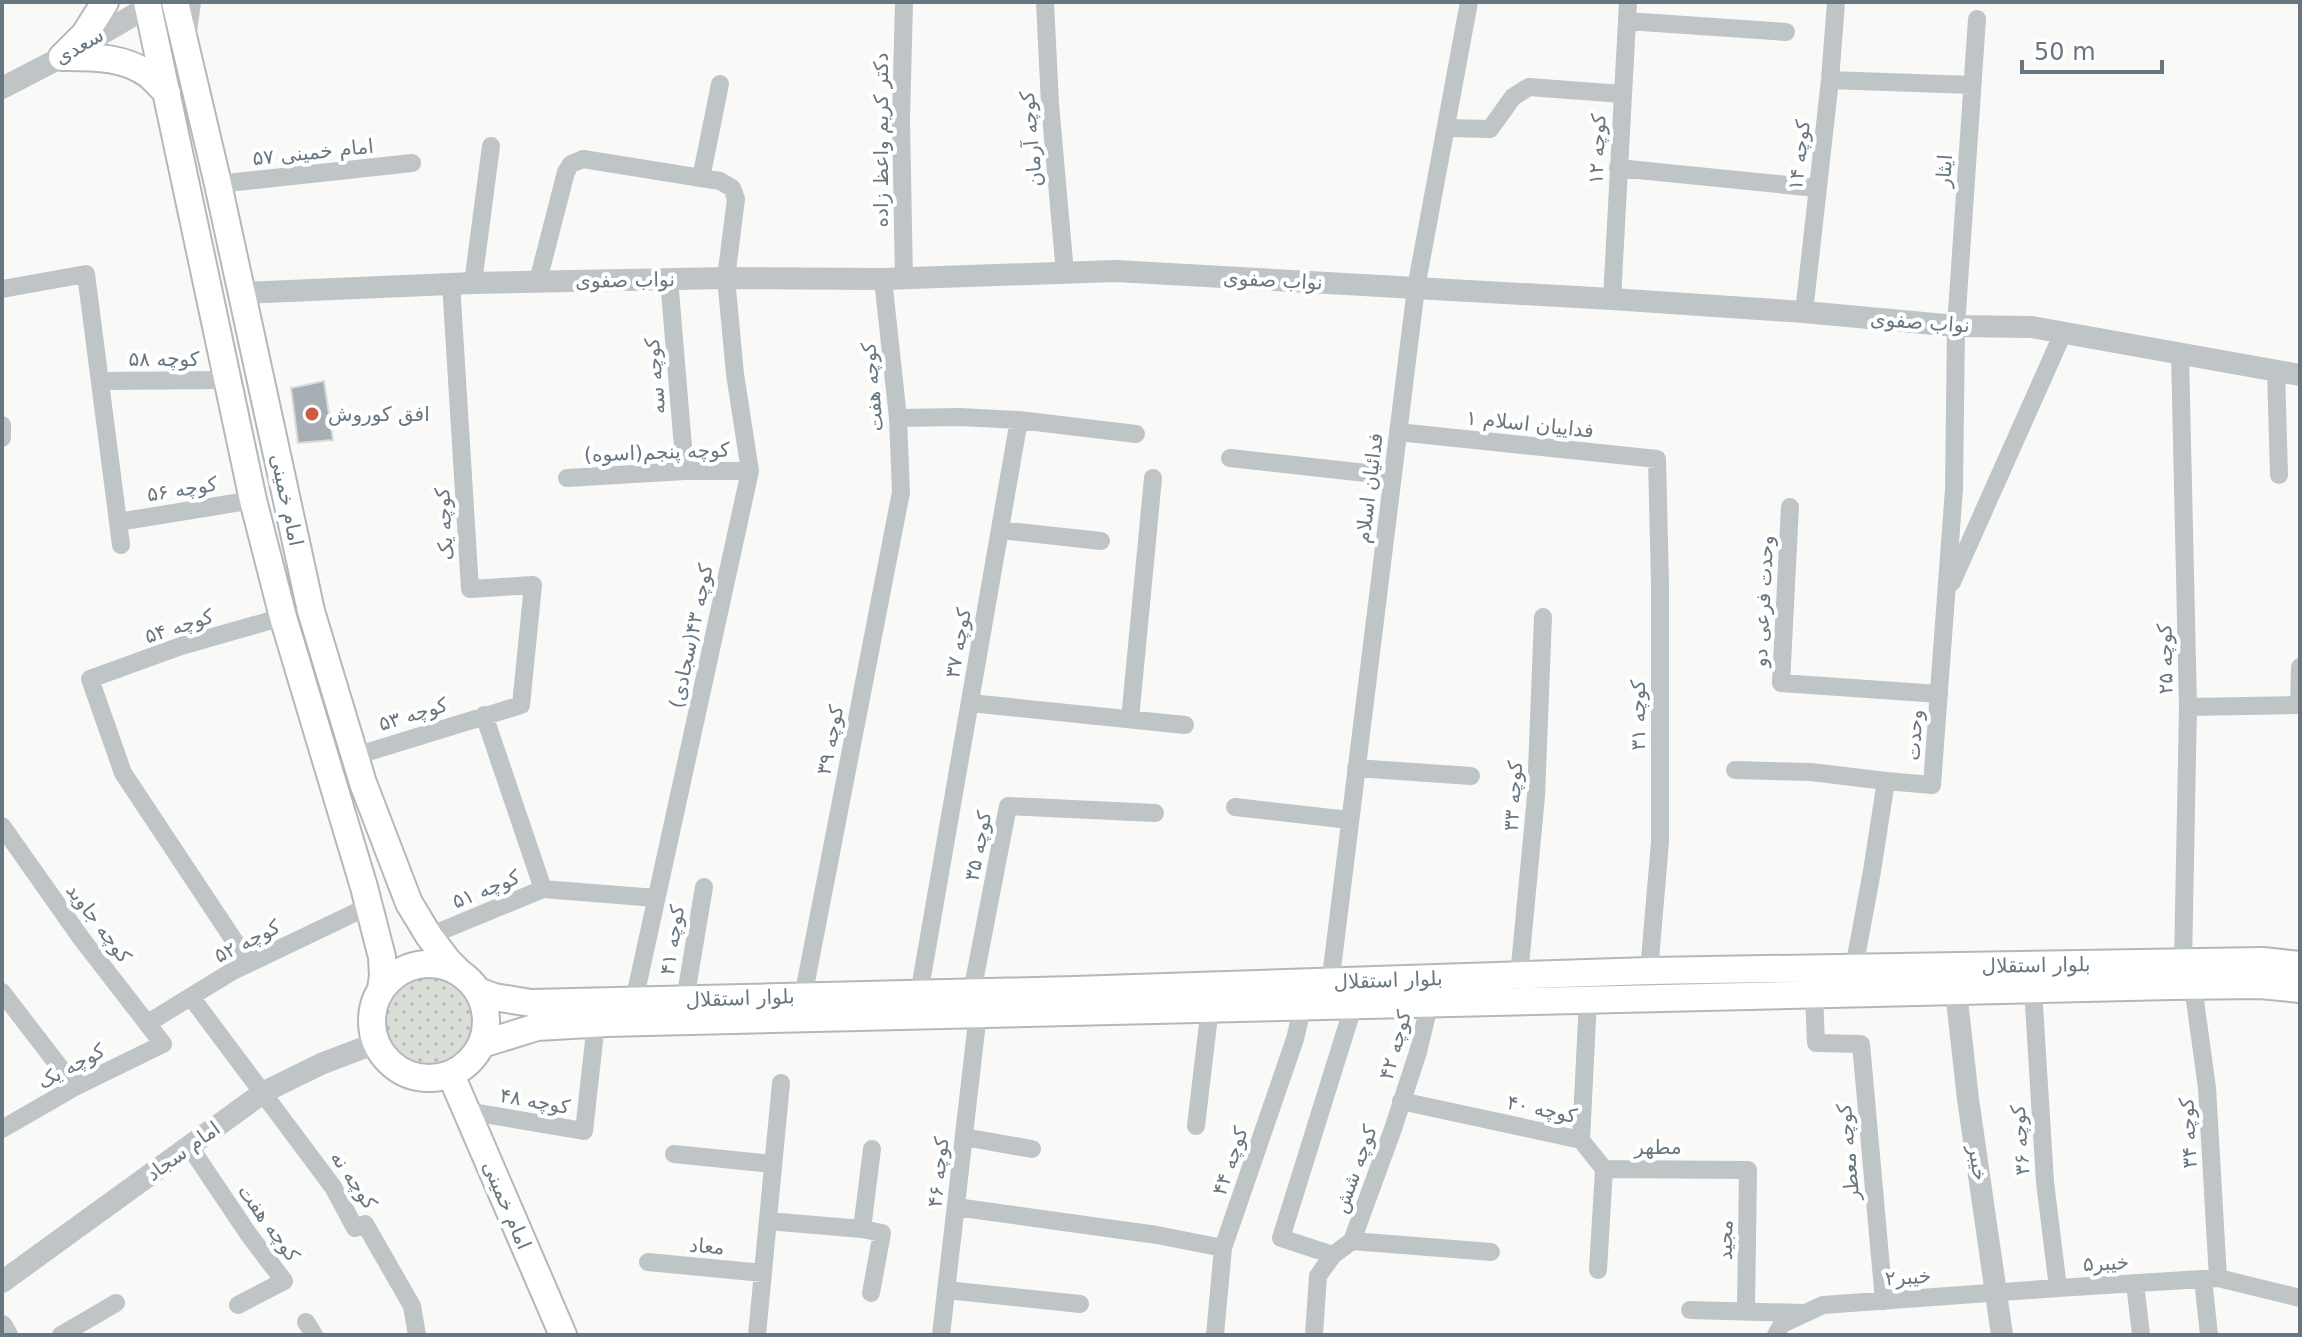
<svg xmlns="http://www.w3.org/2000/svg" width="2302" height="1337" viewBox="0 0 2302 1337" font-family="'DejaVu Sans','Noto Sans Arabic',sans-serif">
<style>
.green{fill:url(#green-dots)}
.building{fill:#a7aeb4;stroke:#dbdbda;stroke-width:2}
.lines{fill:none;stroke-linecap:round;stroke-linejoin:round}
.secondary-casing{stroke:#b2b8bc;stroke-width:30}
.minor{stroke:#bfc4c7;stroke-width:18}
.tertiary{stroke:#bfc4c7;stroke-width:22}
.secondary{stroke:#fff;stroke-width:26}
.poi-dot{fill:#cf5a43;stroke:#fff;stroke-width:3}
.labels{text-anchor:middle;stroke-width:8;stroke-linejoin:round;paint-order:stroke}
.street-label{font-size:20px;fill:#67767f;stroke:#fff}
.poi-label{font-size:20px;fill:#67767f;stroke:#fff;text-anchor:start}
</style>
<defs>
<pattern id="green-dots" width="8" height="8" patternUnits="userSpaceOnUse" patternTransform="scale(2)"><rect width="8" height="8" fill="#daded7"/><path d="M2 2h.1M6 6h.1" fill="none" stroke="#b5b9b4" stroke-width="1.8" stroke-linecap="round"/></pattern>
</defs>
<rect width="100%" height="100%" fill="#f9f9f8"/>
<path class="green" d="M386 1022a45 45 0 1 1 90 0a45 45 0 1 1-90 0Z"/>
<path class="building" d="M324,381L333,440L298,443L291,388Z"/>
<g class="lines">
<g class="secondary-casing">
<path id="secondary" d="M147,2L253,500L283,617L364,887L382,957L383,976L381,989
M175,2L218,184L311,611L363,783L409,903L429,936L448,961L461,974
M62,57C91,57 124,56 149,75C155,80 161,87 167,93
M62,57L85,34L105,2
M372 1021a57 57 0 1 1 114 0a57 57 0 1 1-114 0Z
M478,991L494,997L531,1003L1074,990L1649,971L2263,961L2300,965
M482,1044L537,1027L606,1023L2171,986L2260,985L2300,989
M451,1075L563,1335"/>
</g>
<path class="minor" d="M1045,2L1050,104L1065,273
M1627,21L1786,32
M188,32L192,2
M1830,80L1972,85
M1446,128L1490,129L1513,97L1529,87L1622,94
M1618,168L1817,188
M701,178L720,84
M218,184L412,163
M904,278L901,120L904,2
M669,279L685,471
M538,281L566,172L571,164L583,159L720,181L732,188L736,199L726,278L735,374L750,471L634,1001
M473,283L491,146
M2,289L86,274L121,545
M1612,299L1628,2
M1804,312L1830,80L1836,2
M2180,353L2188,707L2183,963
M2276,370L2279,475
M100,381L228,380
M898,418L960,417L1019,420L919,994
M1019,420L1136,434
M2,425V438
M1398,432L1657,459L1660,584V842L1649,971
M1230,458L1393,476
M567,478L685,471H750
M1790,507L1781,683L1939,694
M118,522L253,500
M1000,530L1101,541
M1952,582L2063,333
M970,703L1185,725
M2299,705L2300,667
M2188,707L2300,705
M484,715L543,889
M1130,719L1153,478
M355,756L521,705L533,585L470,589L451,283
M1356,768L1471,776
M1735,770L1811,772L1886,781
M1235,807L1349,820
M2,826L81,938L163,1044L75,1087L2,1129
M429,936L543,889L656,898
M249,963L123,773L90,679L181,646L283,617
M1854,968L1872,871L1886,781L1932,785L1954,489L1956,326L1977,19
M1519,976L1536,796L1543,617
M2193,986L2207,1088L2218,1278
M2033,989L2045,1182L2058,1288
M2,992L75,1087
M972,992L1008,806L1155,813
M1329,993L1416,288L1469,2
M1814,994L1816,1043L1861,1044L1884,1301
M191,997L333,1187L355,1228L365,1224L412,1306L417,1335
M803,997L901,492L898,418L883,279
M685,1000L704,887
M148,1023L231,972L369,906
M1401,1101L1581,1140L1588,999
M467,1111L584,1131L596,1023
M1196,1126L1210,1007
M964,1137L1032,1149
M1581,1140L1604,1169L1748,1170L1746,1310
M190,1147L249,1235L284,1281L238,1305
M674,1154L773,1164
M956,1207L1157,1235L1223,1248
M768,1221L862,1229L872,1149
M862,1229L882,1233L871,1293
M1352,1241L1491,1252
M1333,1255L1281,1238L1354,1004
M648,1262L763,1273
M1598,1270L1604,1169
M2203,1279L2209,1335
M2135,1283L2141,1335
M946,1290L1080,1304
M1690,1310L1803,1313
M306,1322L314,1335
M61,1335L116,1303
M757,1335L781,1083
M941,1335L978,1013
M1215,1335L1223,1248L1295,1039L1303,1005
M1314,1335L1318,1276L1333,1255L1352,1241L1393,1129L1418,1052L1430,1002
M1776,1335L1782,1324L1823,1305L2058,1288L2218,1278L2300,1298"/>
<path class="tertiary" d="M2,88L62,57L156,2
M241,293L473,283L726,278L883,279L1115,271L1612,299L1804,312L1956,326L2032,327L2300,375
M1956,991L1968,1099L2002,1335
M2,1282L264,1092L321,1064L376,1043
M2,1326L7,1335"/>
<use href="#secondary" class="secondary"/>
</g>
<circle class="poi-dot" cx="312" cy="414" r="8"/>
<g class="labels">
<g class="street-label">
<text transform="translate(79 46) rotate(-30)" y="7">سعدی</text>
<text transform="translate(1031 139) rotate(-95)" y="7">کوچه آرمان</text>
<text transform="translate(881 140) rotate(-90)" y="7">دکتر کریم واعظ زاده</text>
<text transform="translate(1597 149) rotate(-87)" y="7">کوچه ۱۲</text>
<text transform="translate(313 152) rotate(-6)" y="7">امام خمینی ۵۷</text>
<text transform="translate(1799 155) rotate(-83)" y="7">کوچه ۱۴</text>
<text transform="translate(1944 171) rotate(-86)" y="7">ایثار</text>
<text transform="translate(625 280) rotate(-1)" y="7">نواب صفوی</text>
<text transform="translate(1273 280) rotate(3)" y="7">نواب صفوی</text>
<text transform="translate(1920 322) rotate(4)" y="7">نواب صفوی</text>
<text x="164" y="366">کوچه ۵۸</text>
<text transform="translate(655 376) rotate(-95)" y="7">کوچه سه</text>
<text transform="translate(872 387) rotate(-95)" y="7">کوچه هفت</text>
<text transform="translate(1530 424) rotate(6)" y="7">فداییان اسلام ۱</text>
<text transform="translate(657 452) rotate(-2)" y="7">کوچه پنجم(اسوه)</text>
<text transform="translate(1369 488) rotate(-83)" y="7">فدائیان اسلام</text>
<text transform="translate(182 489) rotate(-9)" y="7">کوچه ۵۶</text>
<text transform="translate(287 500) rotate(78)" y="7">امام خمینی</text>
<text transform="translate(444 524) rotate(-93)" y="7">کوچه یک</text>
<text transform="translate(1763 601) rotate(-87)" y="7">وحدت فرعی دو</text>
<text transform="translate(179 626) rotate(-18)" y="7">کوچه ۵۴</text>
<text transform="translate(691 636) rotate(-78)" y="7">کوچه ۴۳(سجادی)</text>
<text transform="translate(958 643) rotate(-80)" y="7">کوچه ۳۷</text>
<text transform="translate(2165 659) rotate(-91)" y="7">کوچه ۲۵</text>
<text transform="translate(413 714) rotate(-17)" y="7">کوچه ۵۳</text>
<text transform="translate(1638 715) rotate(-90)" y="7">کوچه ۳۱</text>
<text transform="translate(1914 735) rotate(-86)" y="7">وحدت</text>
<text transform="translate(830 740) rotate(-79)" y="7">کوچه ۳۹</text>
<text transform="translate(1513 796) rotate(-86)" y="7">کوچه ۳۳</text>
<text transform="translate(978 846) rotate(-79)" y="7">کوچه ۳۵</text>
<text transform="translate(486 889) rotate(-22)" y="7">کوچه ۵۱</text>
<text transform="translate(99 923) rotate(53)" y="7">کوچه جاوید</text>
<text transform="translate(672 940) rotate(-81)" y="7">کوچه ۴۱</text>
<text transform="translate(247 941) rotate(-27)" y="7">کوچه ۵۲</text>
<text transform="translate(2036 965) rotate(-1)" y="7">بلوار استقلال</text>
<text transform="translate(1388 980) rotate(-2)" y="7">بلوار استقلال</text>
<text transform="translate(740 998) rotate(-2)" y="7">بلوار استقلال</text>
<text transform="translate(1395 1045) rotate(-74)" y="7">کوچه ۴۲</text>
<text transform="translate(71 1066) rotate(-28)" y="7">کوچه یک</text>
<text transform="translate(535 1101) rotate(10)" y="7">کوچه ۴۸</text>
<text transform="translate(1542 1109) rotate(12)" y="7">کوچه ۴۰</text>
<text transform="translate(2188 1133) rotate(-93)" y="7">کوچه ۳۴</text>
<text transform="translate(2020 1140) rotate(-94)" y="7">کوچه ۳۶</text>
<text x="1658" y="1154">مطهر</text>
<text transform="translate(183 1151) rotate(-36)" y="7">امام سجاد</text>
<text transform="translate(1848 1152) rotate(-95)" y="7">کوچه معطر</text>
<text transform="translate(1230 1161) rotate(-71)" y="7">کوچه ۴۴</text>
<text transform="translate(1978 1163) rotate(81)" y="7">خیبر</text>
<text transform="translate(1355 1169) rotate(-70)" y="7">کوچه شش</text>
<text transform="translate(938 1172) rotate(-84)" y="7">کوچه ۴۶</text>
<text transform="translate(354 1180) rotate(56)" y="7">کوچه نه</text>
<text transform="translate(507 1205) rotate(67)" y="7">امام خمینی</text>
<text transform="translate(269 1223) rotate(54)" y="7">کوچه هفت</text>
<text transform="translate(1725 1240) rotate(-89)" y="7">مجید</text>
<text transform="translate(707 1246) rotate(5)" y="7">معاد</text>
<text transform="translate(2106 1263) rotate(-3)" y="7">خیبر۵</text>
<text transform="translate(1908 1277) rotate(-4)" y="7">خیبر۲</text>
</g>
<g class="poi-label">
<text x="328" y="421">افق کوروش</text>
</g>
</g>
<rect width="2302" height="1337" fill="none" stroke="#67767f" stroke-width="8"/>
<path d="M2022 60v12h140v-12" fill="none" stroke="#67767f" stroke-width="4"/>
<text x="2034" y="60" font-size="24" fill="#67767f" stroke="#ffffff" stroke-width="6" paint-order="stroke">50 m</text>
</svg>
